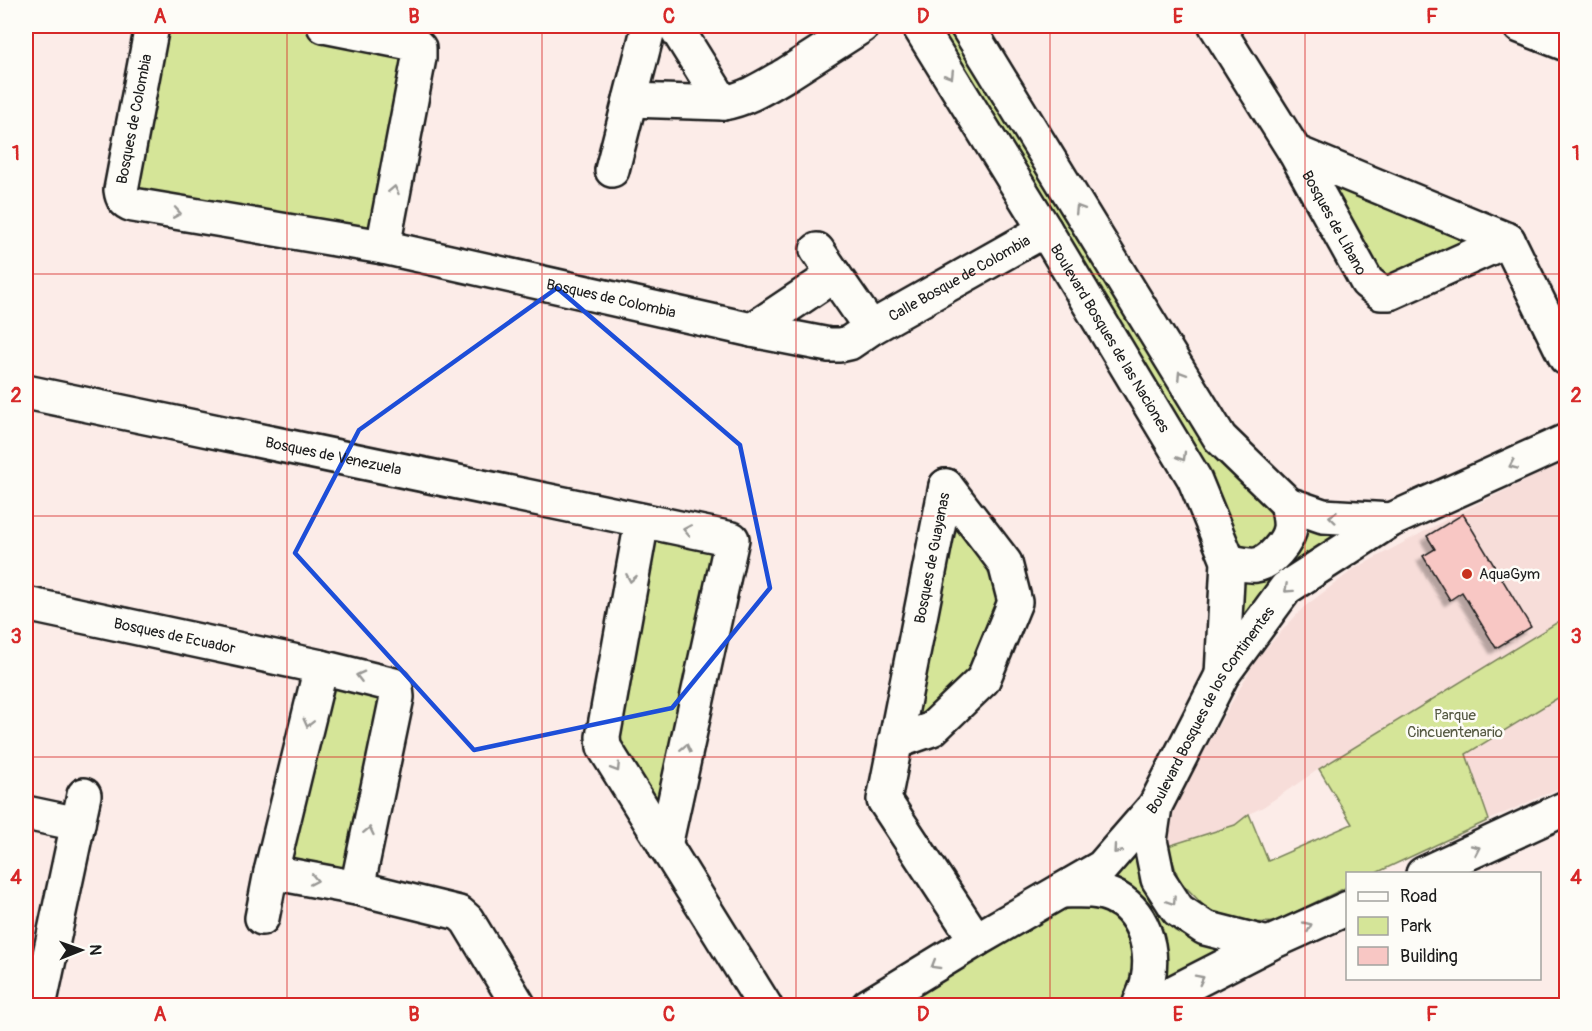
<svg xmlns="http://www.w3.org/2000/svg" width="1592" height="1031" viewBox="0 0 1592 1031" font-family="Pangolin,sans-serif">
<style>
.built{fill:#f7ddd9}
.green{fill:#d5e598;stroke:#78805a;stroke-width:1.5}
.building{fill:#f8c7c4;stroke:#1c1c1c;stroke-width:1.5;filter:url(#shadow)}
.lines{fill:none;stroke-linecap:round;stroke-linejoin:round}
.minor-casing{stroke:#1c1c1c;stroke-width:38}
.minor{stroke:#fdfcf7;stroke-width:33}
.oneway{stroke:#989794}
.marked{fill:none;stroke:#1d4ed8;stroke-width:4.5;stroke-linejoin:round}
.grid{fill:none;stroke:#d62828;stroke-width:1.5;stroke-opacity:0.55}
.poi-dot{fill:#c8321e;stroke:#fdfcf7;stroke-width:2}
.labels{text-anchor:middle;stroke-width:5;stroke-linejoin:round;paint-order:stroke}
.street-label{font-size:15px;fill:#1c1c1c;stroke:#fdfcf7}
.poi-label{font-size:15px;fill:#1c1c1c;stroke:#fdfcf7;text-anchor:start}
.park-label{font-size:15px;fill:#545841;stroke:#fdfcf7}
.neatline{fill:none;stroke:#d62828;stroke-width:2}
.grid-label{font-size:20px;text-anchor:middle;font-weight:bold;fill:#d62828}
</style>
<defs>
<filter id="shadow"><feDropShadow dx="-5.5" dy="5.5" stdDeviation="1.5" flood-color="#0004"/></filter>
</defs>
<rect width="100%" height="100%" fill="#fcece8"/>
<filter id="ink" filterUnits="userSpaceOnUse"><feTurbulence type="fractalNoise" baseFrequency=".0167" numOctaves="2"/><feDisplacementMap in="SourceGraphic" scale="12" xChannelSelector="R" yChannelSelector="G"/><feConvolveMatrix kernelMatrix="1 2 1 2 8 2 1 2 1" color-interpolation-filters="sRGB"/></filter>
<g filter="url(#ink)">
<path class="built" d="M1566,461V617L1319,769L1263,807L1249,814L1235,825L1168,846L1174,804L1257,658L1304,607L1354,569L1457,514Z
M1566,693V785L1489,820L1466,754Z"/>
<path class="green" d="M159,26H284L418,50L385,235L133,190Z
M924,26H975L1283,522L1262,552L1238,551Z
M1320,169L1490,236L1384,283Z
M951,509L995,564L1000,614L960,691L911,719Z
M1306,517L1321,533L1335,537L1234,640V571Z
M649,529L713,541L662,821L615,749Z
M1566,617V693L1466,754L1489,820L1376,873L1348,874L1347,887L1275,922L1240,923L1207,909L1179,880L1168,846L1235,825L1249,814L1268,861L1352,824L1319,769Z
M339,676L386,687L348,878L290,864L325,688Z
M1144,835L1139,857V880L1155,911L1175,931L1198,942L1223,951L1170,979L1155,982L1105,883Z
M1082,902L1117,918L1135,947V985L1124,1000L1113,1005L899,1006L1051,905Z"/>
<path class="building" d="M1463,514L1531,627L1496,648L1462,592L1450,600L1423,556L1435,549L1427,536Z"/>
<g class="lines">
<g class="minor-casing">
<g id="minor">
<path id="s1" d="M152,26L121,190C122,198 124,202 133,205L383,247L752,330L829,345H840L849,343L871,328L1045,230"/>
<path d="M324,26L410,43L416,45L419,48V58L383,247"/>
<path d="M675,26L723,103"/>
<path id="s2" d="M919,26L1045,230L1194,478L1228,561L1222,675"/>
<path d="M967,26L1220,438L1288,504L1323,516L1391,520"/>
<path d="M1216,26L1295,152L1508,240L1566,358"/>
<path d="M1520,26L1566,44"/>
<path d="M630,100L723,103C747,99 766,86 787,74C812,58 837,42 862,26"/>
<path id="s3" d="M1295,152L1367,282L1381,293H1390L1508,240"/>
<path d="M612,170L649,26"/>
<path d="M817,250L871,328"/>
<path d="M752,330L834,275"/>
<path id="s4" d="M26,392L732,539L665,846"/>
<path d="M946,486L884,800L976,940"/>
<path d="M642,521L603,737L604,747L765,1006"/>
<path d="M1228,561C1237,563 1247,566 1256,565C1270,563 1288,542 1290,528C1291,520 1288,512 1288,504"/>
<path id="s5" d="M26,604L321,667L394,685L396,688L397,697L357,888"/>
<path d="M895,742L932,729L983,680L1015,602L1005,563L946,486"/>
<path d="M1155,806L1150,840L1158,879L1178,910L1205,928L1268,944"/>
<path d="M26,813L78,824"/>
<path d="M271,872L357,888L459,913L467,920L519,1006"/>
<path d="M1423,874L1566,808"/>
<path d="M1061,891C1078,891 1096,889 1112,896C1143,910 1154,948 1148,979C1147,988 1142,997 1139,1006"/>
<path d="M262,918L271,872L321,667"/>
<path d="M39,1006L84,795"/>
<path id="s6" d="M868,1006L976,940L1102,867L1155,806L1222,675L1286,588L1391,520L1566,441"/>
<path d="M1147,1006L1268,944L1348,908"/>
</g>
</g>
<use href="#minor" class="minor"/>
</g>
<defs><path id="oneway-chevron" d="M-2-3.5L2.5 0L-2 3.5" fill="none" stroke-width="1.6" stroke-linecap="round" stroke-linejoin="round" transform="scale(1.5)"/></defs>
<g class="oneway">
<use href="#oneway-chevron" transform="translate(950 75) rotate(58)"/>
<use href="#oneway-chevron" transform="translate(394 190) rotate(-79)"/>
<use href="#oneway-chevron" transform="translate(1079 209) rotate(-122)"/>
<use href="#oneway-chevron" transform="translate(177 213) rotate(10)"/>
<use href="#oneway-chevron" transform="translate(1181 375) rotate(-122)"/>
<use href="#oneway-chevron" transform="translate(1182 457) rotate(59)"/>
<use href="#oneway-chevron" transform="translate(1513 465) rotate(156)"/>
<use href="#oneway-chevron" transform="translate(1333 517) rotate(-174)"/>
<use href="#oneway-chevron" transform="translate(687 530) rotate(-169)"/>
<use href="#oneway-chevron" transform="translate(631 578) rotate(100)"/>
<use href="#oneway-chevron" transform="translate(1288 589) rotate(138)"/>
<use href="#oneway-chevron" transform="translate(360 676) rotate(-166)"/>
<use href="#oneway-chevron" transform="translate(308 723) rotate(104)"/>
<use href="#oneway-chevron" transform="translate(686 748) rotate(-78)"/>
<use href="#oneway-chevron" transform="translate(616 768) rotate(58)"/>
<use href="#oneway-chevron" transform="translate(369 831) rotate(-78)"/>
<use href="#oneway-chevron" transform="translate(1476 849) rotate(-25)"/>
<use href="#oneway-chevron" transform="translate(1117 850) rotate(131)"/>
<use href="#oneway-chevron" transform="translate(314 880) rotate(11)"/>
<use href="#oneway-chevron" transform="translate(1172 901) rotate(56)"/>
<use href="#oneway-chevron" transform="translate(1308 926) rotate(-25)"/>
<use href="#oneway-chevron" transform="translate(935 965) rotate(149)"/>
<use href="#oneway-chevron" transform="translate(1200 979) rotate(-27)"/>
</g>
</g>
<path class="marked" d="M557,288L740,445L770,588L672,708L474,750L295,553L359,430Z"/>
<path class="grid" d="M287,26V1006M542,26V1006M796,26V1006M1050,26V1006M1305,26V1006M26,274H1566M26,516H1566M26,757H1566"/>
<circle class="poi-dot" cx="1467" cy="574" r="6"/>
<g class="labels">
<g class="street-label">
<text transform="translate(134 119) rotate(-79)" y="5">Bosques de Colombia</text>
<text dy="5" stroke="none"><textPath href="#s3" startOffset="81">Bosques de Líbano</textPath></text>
<text dy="5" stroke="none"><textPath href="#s1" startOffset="1046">Calle Bosque de Colombia</textPath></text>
<text dy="5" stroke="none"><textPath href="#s1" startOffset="675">Bosques de Colombia</textPath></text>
<text dy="5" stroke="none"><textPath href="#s2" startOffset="366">Boulevard Bosques de las Naciones</textPath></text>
<text dy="5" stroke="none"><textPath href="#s4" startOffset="314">Bosques de Venezuela</textPath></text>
<text transform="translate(932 558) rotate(-79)" y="5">Bosques de Guayanas</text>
<text dy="5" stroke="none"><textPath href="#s5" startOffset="152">Bosques de Ecuador</textPath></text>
<text dy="5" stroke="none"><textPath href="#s6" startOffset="464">Boulevard Bosques de los Continentes</textPath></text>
</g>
<g class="poi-label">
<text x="1479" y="579">AquaGym</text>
</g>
<g class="park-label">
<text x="1455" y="720">Parque<tspan x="1455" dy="17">Cincuentenario</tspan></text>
</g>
</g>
<rect width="1592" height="1031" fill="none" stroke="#fdfcf7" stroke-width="66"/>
<rect x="1346" y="872" width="195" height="108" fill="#fdfcf7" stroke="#a3a29f" stroke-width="1.5"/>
<rect x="1358" y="892" width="30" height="9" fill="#fdfcf7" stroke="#a3a29f" stroke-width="1.5"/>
<text x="1400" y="902" font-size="18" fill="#1c1c1c">Road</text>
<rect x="1358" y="917" width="30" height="18" fill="#d5e598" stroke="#a3a29f" stroke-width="1.5"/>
<text x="1400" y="932" font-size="18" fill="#1c1c1c">Park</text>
<rect x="1358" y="947" width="30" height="18" fill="#f8c7c4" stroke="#a3a29f" stroke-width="1.5"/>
<text x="1400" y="962" font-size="18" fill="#1c1c1c">Building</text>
<g transform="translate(81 950) rotate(89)" stroke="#fdfcf7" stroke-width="4.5" paint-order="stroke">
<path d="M0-4.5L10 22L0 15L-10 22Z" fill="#1c1c1c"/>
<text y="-9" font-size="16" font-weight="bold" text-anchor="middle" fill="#1c1c1c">N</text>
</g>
<rect x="33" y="33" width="1526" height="965" class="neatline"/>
<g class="grid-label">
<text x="160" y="23">A</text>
<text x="414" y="23">B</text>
<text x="669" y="23">C</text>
<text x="923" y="23">D</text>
<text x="1178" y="23">E</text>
<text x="1432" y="23">F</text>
<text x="16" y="160">1</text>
<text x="1576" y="160">1</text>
<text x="16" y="402">2</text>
<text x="1576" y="402">2</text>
<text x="16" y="643">3</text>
<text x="1576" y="643">3</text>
<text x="16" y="884">4</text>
<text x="1576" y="884">4</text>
<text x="160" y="1021">A</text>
<text x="414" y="1021">B</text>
<text x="669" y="1021">C</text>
<text x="923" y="1021">D</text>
<text x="1178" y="1021">E</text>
<text x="1432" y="1021">F</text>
</g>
</svg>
